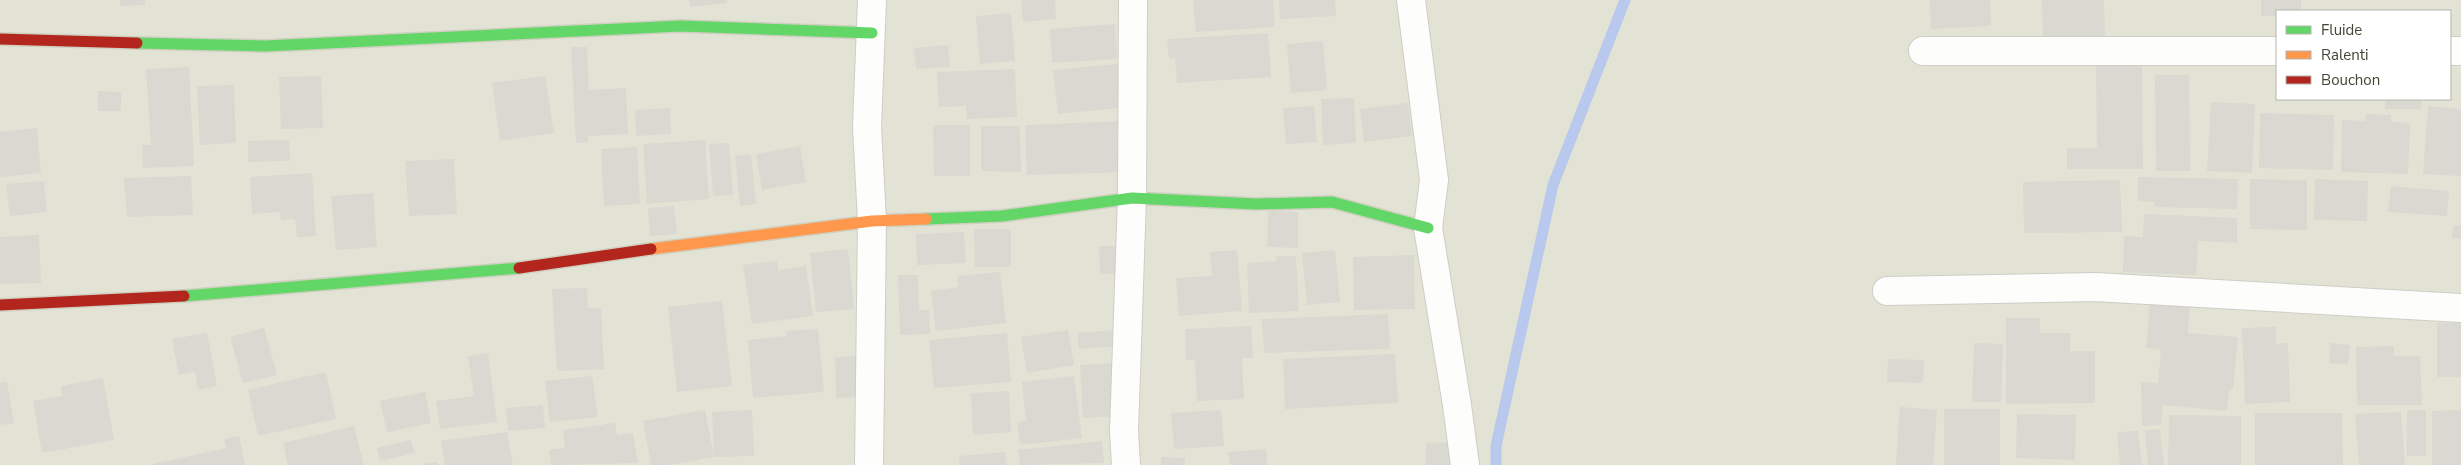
<svg xmlns="http://www.w3.org/2000/svg" width="2461" height="465" viewBox="0 0 2461 465" font-family="'Nunito Sans',sans-serif">
<style>
.residential{fill:#e3e3d5;fill-rule:evenodd}
.lines{fill:none;stroke-linecap:round;stroke-linejoin:round}
.stream{stroke:#b9c8ed;stroke-width:11}
.building{fill:#d9d8d1}
.street-casing{stroke:#cecdc6;stroke-width:30}
.fast-casing{stroke:#d0d0c1;stroke-width:14}
.slow-casing{stroke:#d0d0c1;stroke-width:14}
.jam-casing{stroke:#d0d0c1;stroke-width:14}
.street{stroke:#fdfdfc;stroke-width:28}
.fast{stroke:#63d668;stroke-width:11}
.slow{stroke:#ff974d;stroke-width:11}
.jam{stroke:#b3261e;stroke-width:11}
</style>
<rect width="100%" height="100%" fill="#f0efe8"/>
<path class="residential" d="M0,0H2461V465H0ZM2277,11H2450V99H2277Z"/>
<g class="lines">
<path class="stream" d="M1496,465V446L1553,185L1625,0"/>
</g>
<path class="building" d="M120,0H145V5L120,6Z
M689,0H727V3L690,7Z
M1021,0H1055L1056,19L1023,22Z
M1193,0H1273L1275,27L1196,32Z
M1279,0H1335L1336,16L1280,19Z
M1930,0H1990L1991,26L1931,29Z
M2042,0H2104L2105,36L2043,37Z
M2261,0H2301V11H2277V16H2261Z
M1011,13L1015,61L980,64L976,16Z
M1115,24L1117,59L1052,63L1050,29Z
M1268,33L1271,77L1177,83L1175,58L1169,59L1167,39Z
M1323,41L1327,90L1291,93L1287,44Z
M948,45L950,67L916,69L914,48Z
M571,47H587L589,90L626,88L628,134L588,136V142L576,143Z
M2096,61H2142L2143,169H2067V148H2097Z
M1126,63L1130,107L1058,114L1053,70Z
M189,67L194,166L143,168L142,145H151L146,69Z
M1015,69L1017,117L967,119L966,106L939,107L937,72Z
M2155,75H2189L2190,171H2156Z
M321,76L323,128L281,129L279,77Z
M545,76L554,133L500,141L492,83Z
M234,85L236,143L200,145L197,86Z
M98,91L121,92V111H98Z
M1354,98L1356,143L1323,145L1321,99Z
M2385,99H2421V109H2385Z
M2211,102L2255,104L2252,173L2207,171Z
M1408,103L1412,136L1364,142L1360,109Z
M1314,106L1317,142L1286,144L1283,108Z
M2428,106L2461,109V176L2423,174Z
M670,108L671,134L636,136L635,110Z
M2260,113L2334,115L2333,170L2259,168Z
M2366,114L2391,115V122L2410,123L2408,174L2341,172L2342,120L2365,121Z
M1126,121L1129,172L1027,175L1025,125Z
M933,125H970V176H934Z
M981,126H1020L1021,172L981,171Z
M37,128L41,173L0,177V132Z
M289,140L290,161L248,162V141Z
M705,140L709,199L647,204L643,144Z
M729,143L733,195L713,196L709,144Z
M800,146L806,182L762,190L756,154Z
M637,147L640,204L604,206L601,149Z
M751,154L756,204L740,206L735,156Z
M454,159L457,214L409,216L405,161Z
M312,173L316,236L297,237L295,219L281,220L280,212L252,214L250,177Z
M191,176L193,215L127,217L124,178Z
M2138,177L2238,179L2237,209L2154,207V202L2138,201Z
M2250,179L2307,180V230L2250,229Z
M2315,179L2368,181L2367,221L2314,220Z
M2120,180L2122,232L2024,233L2023,182Z
M44,181L47,212L10,216L6,184Z
M2391,186L2449,191L2447,216L2388,212Z
M373,193L377,247L336,250L331,196Z
M674,206L677,234L650,236L648,208Z
M1268,211L1298,212V248L1267,247Z
M2144,214L2237,218V243L2198,241L2196,275L2123,272L2124,236L2143,237Z
M2453,225L2461,226V239L2452,238Z
M974,229H1011V267H975Z
M964,232L966,263L917,265L916,234Z
M39,235L41,283L0,284V237Z
M1099,246H1129V273L1100,274Z
M848,249L854,309L816,312L810,253Z
M1237,250L1242,311L1179,316L1176,278L1212,276L1210,252Z
M1335,250L1340,302L1307,305L1302,253Z
M1414,255L1415,309L1354,310L1353,257Z
M1276,256H1296L1299,311L1249,313L1247,263L1277,261Z
M777,261L778,270L806,266L813,316L752,324L743,265Z
M1000,272L1006,323L936,331L931,291L958,287L957,276Z
M898,275H918L919,310H929L930,334L900,335Z
M587,288L588,308H601L604,369L557,371L552,289Z
M722,301L732,386L677,392L668,307Z
M2150,302L2190,305L2188,333L2238,337L2233,389H2229L2227,411L2163,405L2161,425L2142,426L2141,382L2158,383L2161,350L2146,348Z
M1388,314L1390,349L1264,353L1262,319Z
M2006,318H2040V333H2070V351H2095V403L2006,404Z
M2437,323H2461V377H2437Z
M1251,326L1253,358H1242L1244,399L1197,401L1195,360H1186L1185,329Z
M2276,327V344L2288,343L2290,402L2245,404L2242,328Z
M264,328L277,375L243,383L230,337Z
M818,329L824,392L753,398L748,340L786,336V331Z
M1068,330L1074,365L1027,373L1021,337Z
M1116,330L1117,346L1079,349L1077,333Z
M207,333L217,386L198,390L195,372L179,375L172,339Z
M1007,333L1011,382L934,388L929,340Z
M1974,343L2003,344L2001,402H1972Z
M2331,343L2350,345L2348,365L2329,363Z
M2394,346V356H2420L2422,405H2357L2356,347Z
M488,353L497,422L440,429L436,401L474,396L468,356Z
M1395,354L1398,403L1285,409L1283,359Z
M859,356L860,397L836,398L835,357Z
M1888,359L1924,360L1923,383L1887,382Z
M1118,363L1121,416L1083,418L1080,365Z
M326,372L336,419L258,436L248,390Z
M592,376L598,417L550,422L545,381Z
M1074,376L1082,438L1020,445L1017,422L1026,421L1022,382Z
M103,378L114,440L42,453L33,401L62,396L61,386Z
M7,381L14,423L0,425V383Z
M1009,391L1011,432L973,435L971,393Z
M425,392L431,423L387,432L380,401Z
M543,405L545,428L508,431L506,408Z
M1900,407L1937,410L1933,465H1896Z
M1944,409H2000V465H1944Z
M705,410L714,457L669,465H651L643,421Z
M752,410L754,456L714,457L712,412Z
M1221,410L1224,446L1174,449L1171,413Z
M2407,410H2426V456H2407Z
M2461,410V465H2432V411Z
M2401,412L2405,465H2359L2355,414Z
M2255,413H2342L2343,465H2255Z
M2017,414L2076,415L2075,460L2016,458Z
M2169,415L2241,416V465H2168Z
M615,423L617,435L633,433L638,463L551,465L549,450L565,448L563,430Z
M354,426L364,465H288L283,443Z
M2160,429L2164,465H2148L2145,430Z
M2138,431L2142,465H2120L2117,432Z
M507,432L513,465H445L441,441Z
M239,436L245,465H149L226,448L224,439Z
M411,440L415,453L380,461L377,448Z
M1102,441L1104,463L1020,465L1018,450Z
M1454,442L1455,465H1426V443Z
M1266,449L1267,465H1230L1228,452Z
M1005,452L1006,465H960L959,456Z
M1161,457L1185,458V465H1161Z
M437,462L438,465H423V464Z"/>
<g class="lines">
<g class="street-casing">
<path id="street" d="M1411,0L1434,180L1428,228L1457,405L1465,465
M1923,51H2277
M2450,51H2461
M1887,291L2095,287L2461,308
M869,465L872,221L867,127L872,0
M1126,465L1124,431L1132,198L1133,0"/>
</g>
<g class="fast-casing">
<path id="fast" d="M137,43L265,46L681,26L872,33
M926,219L1002,216L1132,198L1256,204L1332,202L1428,228
M184,296L519,268"/>
</g>
<g class="slow-casing">
<path id="slow" d="M651,249L872,221L926,219"/>
</g>
<g class="jam-casing">
<path id="jam" d="M0,39L137,43
M519,268L651,249
M0,305L184,296"/>
</g>
<use href="#street" class="street"/>
<use href="#fast" class="fast"/>
<use href="#slow" class="slow"/>
<use href="#jam" class="jam"/>
</g>
<rect x="2276" y="10" width="175" height="90" fill="#ffffff" stroke="#b5b4ae"/>
<rect x="2286" y="26" width="25" height="8" fill="#63d668" stroke="#b5b4ae"/>
<text x="2321" y="35" font-size="15" fill="#454435">Fluide</text>
<rect x="2286" y="51" width="25" height="8" fill="#ff974d" stroke="#b5b4ae"/>
<text x="2321" y="60" font-size="15" fill="#454435">Ralenti</text>
<rect x="2286" y="76" width="25" height="8" fill="#b3261e" stroke="#b5b4ae"/>
<text x="2321" y="85" font-size="15" fill="#454435">Bouchon</text>
</svg>
